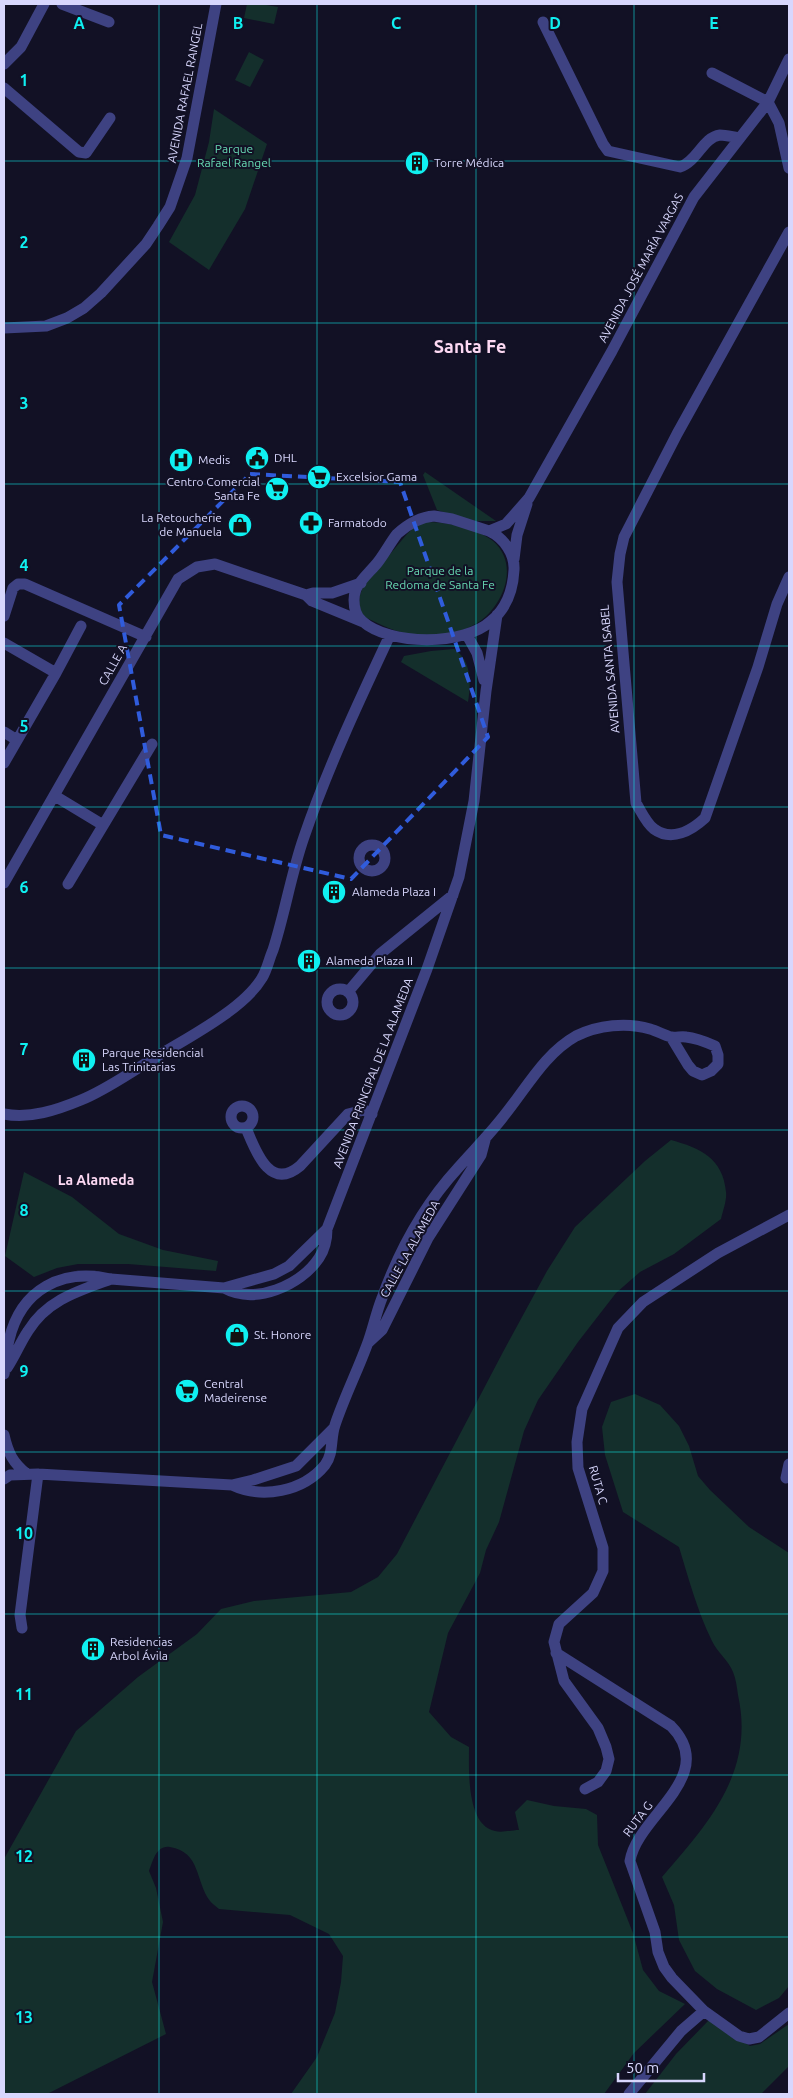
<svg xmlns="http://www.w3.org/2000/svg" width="793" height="2098" viewBox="0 0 793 2098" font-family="Ubuntu,sans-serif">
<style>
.green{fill:#142f2c}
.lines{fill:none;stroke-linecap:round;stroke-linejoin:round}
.minor{stroke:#3e4282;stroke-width:11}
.marked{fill:none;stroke:#305cdc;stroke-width:4;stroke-dasharray:10 6;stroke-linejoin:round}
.grid{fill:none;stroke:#0ff0f1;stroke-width:1;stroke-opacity:0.55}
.labels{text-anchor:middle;stroke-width:4;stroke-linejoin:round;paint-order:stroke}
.street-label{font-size:12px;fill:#d8d7fd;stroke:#121125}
.park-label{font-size:12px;fill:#67d9b2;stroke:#121125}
.poi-label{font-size:12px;fill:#d8d7fd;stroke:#121125;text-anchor:start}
.neighbourhood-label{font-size:14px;font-weight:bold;fill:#fdd9f3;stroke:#121125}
.district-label{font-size:18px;font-weight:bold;fill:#fdd9f3;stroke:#121125}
.grid-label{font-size:16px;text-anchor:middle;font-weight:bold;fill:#0ff0f1;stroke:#121125;stroke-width:4;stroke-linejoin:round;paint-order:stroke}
</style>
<rect width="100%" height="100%" fill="#121125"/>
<path class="green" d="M247,4H260L278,7L274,24L244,18Z
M249,52L264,60L250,87L235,80Z
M214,109L267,144L245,209L209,270L169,242L195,195L209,142Z
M425,472L496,521H471L437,510L423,475Z
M424,522C446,522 475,527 493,541C522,566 501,612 472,626C457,634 436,636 419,635C399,635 380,624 362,616C358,604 358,597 364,585L407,534L414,527Z
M454,649C472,660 471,684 468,702L401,662L404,656L431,651Z
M671,1140C700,1148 723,1158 726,1192C727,1200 723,1210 721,1219L674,1254L640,1272L616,1293L578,1342L538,1400L524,1431L499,1522L486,1550L480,1573L448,1633L429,1712L451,1737L469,1747C469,1769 466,1825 495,1831C502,1833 512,1830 519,1830L515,1812L527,1800L554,1806L586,1809L597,1815L598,1845L633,1933L643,1970L659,1991L685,2004L634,2053L604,2094H291L317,2057L335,2013L341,1982L343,1956L329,1934L290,1915L219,1909C216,1906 212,1904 210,1901C195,1881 201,1852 170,1847C156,1845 153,1861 149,1871L156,1888L163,1922L152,1982L166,2034L47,2094H4V1859L76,1731L138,1677L197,1634L221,1609L254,1601L351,1592L378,1577L397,1554L503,1352L547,1271L575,1227L645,1161Z
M24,1172L72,1197L119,1234L163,1250L218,1261L216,1271L128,1264H78L57,1268L34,1277L5,1256Z
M635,1394L660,1405L679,1426L689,1446L698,1476L710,1490L749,1527L789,1553V1986L779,1998L756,2010L717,1989L695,1971L679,1940L674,1905L662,1877C709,1823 755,1771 738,1695C737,1688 736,1679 733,1672C729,1661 717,1652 712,1641C697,1610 689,1580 679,1547L623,1512L605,1455L602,1427L611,1402Z
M709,2020L750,2046L760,2044L789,2024V2066L761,2094H645L676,2054Z"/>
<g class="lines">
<path class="minor" d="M62,4L109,22
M543,22L603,144L608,151L680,167C697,162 703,137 720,135C726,135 733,137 740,138
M4,64L21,47L44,4
M712,73L768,102
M4,88L79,152L86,153L110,118
M768,102L779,123L789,168
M789,232L677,434L624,537L620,554L617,582L636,803C641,811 646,823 654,829C672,842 692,830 705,818L758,667L777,604L789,577
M4,328L46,326L67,318L84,308L101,293L146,244L158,226L170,207L187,158L216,4
M434,516L452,519L489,531C504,538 515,554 514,570C513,590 507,608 491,621C464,646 390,646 362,621C356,616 354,607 354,600C354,597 355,592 356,589C361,579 371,571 378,562C385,553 390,543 397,534C408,524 419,517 434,516Z
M489,531L506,524L529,498L612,351L694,197L768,102L789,59
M514,559L517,535L527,504
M306,595L313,593H332L361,583
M4,616L13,588L18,584H25L146,637
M467,635L477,653L484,680
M4,643L56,673
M4,732L17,740
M4,763L56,673L81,626
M55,796L103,825
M359 858a13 13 0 1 1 26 0a13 13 0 1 1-26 0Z
M4,883L178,579L197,567L215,564L306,595L312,601L363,622
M68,884L152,744
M327 1002a13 13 0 1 1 26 0a13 13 0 1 1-26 0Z
M348,992L380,954L453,895
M231 1117a11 11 0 1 1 22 0a11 11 0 1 1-22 0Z
M4,1114C30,1119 57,1110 81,1100C106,1090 129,1073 153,1059C185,1039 243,1010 262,978C267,970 269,959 273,950C285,913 291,874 304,837C328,767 359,701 390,635
M246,1128C255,1149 269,1192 300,1166L348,1114L364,1110L372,1114
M224,1288C255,1305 300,1286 319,1258C325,1249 327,1240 327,1229L427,969L459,877L474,801L486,691L497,615
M369,1342L382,1330L428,1238L481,1155L485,1140
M7,1368C15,1356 20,1343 28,1331C47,1300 78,1291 111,1279
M4,1374C7,1363 6,1351 9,1340C21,1289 62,1268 111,1279L224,1288L274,1274L289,1266L327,1229
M4,1435C8,1453 13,1463 27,1474
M786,1478L789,1464
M4,1479L10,1475L38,1474L232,1485L253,1480L296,1466L334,1428
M232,1485C262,1499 303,1492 325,1465C334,1453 330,1439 335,1425C344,1398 357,1372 367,1345C373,1329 376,1313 382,1298C399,1251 424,1205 458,1168C473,1151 489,1135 503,1117C526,1089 544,1054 576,1036C598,1025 627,1022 650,1029C657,1031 664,1035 671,1037C676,1038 681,1036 686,1037C697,1038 706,1042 715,1046L718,1055V1064L711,1071L702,1075L693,1071L688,1065L671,1037
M22,1628L20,1615L38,1474
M556,1653L671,1726C720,1776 637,1816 630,1861L655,1932L658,1952L664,1967L672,1978L704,2011L739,2036L749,2039L759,2037L789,2013
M585,1789L598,1782L606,1771L609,1759L606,1747L598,1728L564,1681L554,1642L559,1624L593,1593L603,1571V1548L578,1468L577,1442L582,1409L618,1328L643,1302L718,1253L789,1215
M629,2094L681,2031L704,2011"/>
</g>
<path class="marked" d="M250,474L400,482L488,737L351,879L161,835L119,605Z"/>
<path class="grid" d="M159,4V2094M317,4V2094M476,4V2094M634,4V2094M4,161H789M4,323H789M4,484H789M4,646H789M4,807H789M4,968H789M4,1130H789M4,1291H789M4,1452H789M4,1614H789M4,1775H789M4,1937H789"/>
<defs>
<g id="building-disc" transform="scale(1.25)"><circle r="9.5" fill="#0ff0f1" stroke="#121125"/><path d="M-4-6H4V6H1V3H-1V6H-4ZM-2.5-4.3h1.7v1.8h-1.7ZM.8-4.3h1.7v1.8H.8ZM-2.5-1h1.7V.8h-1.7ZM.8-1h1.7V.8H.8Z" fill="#111"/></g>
<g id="civic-disc" transform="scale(1.25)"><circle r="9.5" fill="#0ff0f1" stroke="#121125"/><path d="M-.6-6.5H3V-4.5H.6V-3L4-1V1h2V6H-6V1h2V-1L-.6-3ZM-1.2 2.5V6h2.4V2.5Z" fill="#111"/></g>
<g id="hospital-disc" transform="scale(1.25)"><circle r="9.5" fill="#0ff0f1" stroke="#121125"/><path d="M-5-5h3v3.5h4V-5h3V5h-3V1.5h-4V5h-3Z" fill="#111"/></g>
<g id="supermarket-disc" transform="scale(1.25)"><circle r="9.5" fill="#0ff0f1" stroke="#121125"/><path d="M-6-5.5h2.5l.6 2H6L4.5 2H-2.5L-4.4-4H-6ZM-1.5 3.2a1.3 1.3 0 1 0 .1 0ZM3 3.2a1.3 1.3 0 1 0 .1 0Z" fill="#111"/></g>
<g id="pharmacy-disc" transform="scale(1.25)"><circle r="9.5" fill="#0ff0f1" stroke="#121125"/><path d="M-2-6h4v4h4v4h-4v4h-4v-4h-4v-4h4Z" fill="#111"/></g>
<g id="shop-disc" transform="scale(1.25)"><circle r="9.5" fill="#0ff0f1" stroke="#121125"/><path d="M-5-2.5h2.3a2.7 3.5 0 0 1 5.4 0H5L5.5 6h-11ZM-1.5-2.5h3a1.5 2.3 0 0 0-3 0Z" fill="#111"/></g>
</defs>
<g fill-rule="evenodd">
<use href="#building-disc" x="417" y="163"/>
<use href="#civic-disc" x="257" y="458"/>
<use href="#hospital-disc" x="181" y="460"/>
<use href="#supermarket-disc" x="319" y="477"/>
<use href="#supermarket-disc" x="277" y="489"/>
<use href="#pharmacy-disc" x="311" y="523"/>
<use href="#shop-disc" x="240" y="525"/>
<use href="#building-disc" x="334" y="892"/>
<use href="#building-disc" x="309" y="961"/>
<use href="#building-disc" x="84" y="1060"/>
<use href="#shop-disc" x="237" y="1335"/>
<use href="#supermarket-disc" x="187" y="1391"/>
<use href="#building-disc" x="93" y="1649"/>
</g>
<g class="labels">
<g class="street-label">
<text transform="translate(185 93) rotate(-79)" y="4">AVENIDA RAFAEL RANGEL</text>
<text transform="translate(641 268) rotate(-62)" y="4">AVENIDA JOSÉ MARÍA VARGAS</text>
<text transform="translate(113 665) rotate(-61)" y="4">CALLE A</text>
<text transform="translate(610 669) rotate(-95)" y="4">AVENIDA SANTA ISABEL</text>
<text transform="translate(373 1073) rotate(-69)" y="4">AVENIDA PRINCIPAL DE LA ALAMEDA</text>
<text transform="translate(410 1249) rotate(-61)" y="4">CALLE LA ALAMEDA</text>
<text transform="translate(598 1485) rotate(74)" y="4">RUTA C</text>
<text transform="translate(638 1819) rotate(-53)" y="4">RUTA G</text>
</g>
<g class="park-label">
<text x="234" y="153">Parque<tspan x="234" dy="14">Rafael Rangel</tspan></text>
<text x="440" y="575">Parque de la<tspan x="440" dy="14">Redoma de Santa Fe</tspan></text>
</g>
<g class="poi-label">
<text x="434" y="167">Torre Médica</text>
<text x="274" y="462">DHL</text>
<text x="198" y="464">Medis</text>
<text x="336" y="481">Excelsior Gama</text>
<text x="260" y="486" text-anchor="end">Centro Comercial<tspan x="260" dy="14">Santa Fe</tspan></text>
<text x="222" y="522" text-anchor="end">La Retoucherie<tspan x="222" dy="14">de Manuela</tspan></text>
<text x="328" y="527">Farmatodo</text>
<text x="352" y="896">Alameda Plaza I</text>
<text x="326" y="965">Alameda Plaza II</text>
<text x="102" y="1057">Parque Residencial<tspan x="102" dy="14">Las Trinitarias</tspan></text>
<text x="254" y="1339">St. Honore</text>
<text x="204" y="1388">Central<tspan x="204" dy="14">Madeirense</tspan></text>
<text x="110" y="1646">Residencias<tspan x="110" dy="14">Arbol Ávila</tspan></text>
</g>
<g class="neighbourhood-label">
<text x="96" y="1185">La Alameda</text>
</g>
<g class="district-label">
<text x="470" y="353">Santa Fe</text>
</g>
</g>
<g class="grid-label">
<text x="79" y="29">A</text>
<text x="238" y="29">B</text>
<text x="396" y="29">C</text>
<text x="555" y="29">D</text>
<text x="714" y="29">E</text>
<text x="24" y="86">1</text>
<text x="24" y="248">2</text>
<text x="24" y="409">3</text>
<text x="24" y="571">4</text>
<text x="24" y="732">5</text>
<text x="24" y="893">6</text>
<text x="24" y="1055">7</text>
<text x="24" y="1216">8</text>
<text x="24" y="1377">9</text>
<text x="24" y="1539">10</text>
<text x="24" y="1700">11</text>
<text x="24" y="1862">12</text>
<text x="24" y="2023">13</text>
</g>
<rect width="793" height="2098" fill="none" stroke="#d8d7fd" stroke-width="10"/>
<path d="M618 2073v8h86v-8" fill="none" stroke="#d8d7fd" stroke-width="2.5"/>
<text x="626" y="2073" font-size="15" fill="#d8d7fd" stroke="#121125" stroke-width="4" paint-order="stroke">50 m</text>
</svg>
